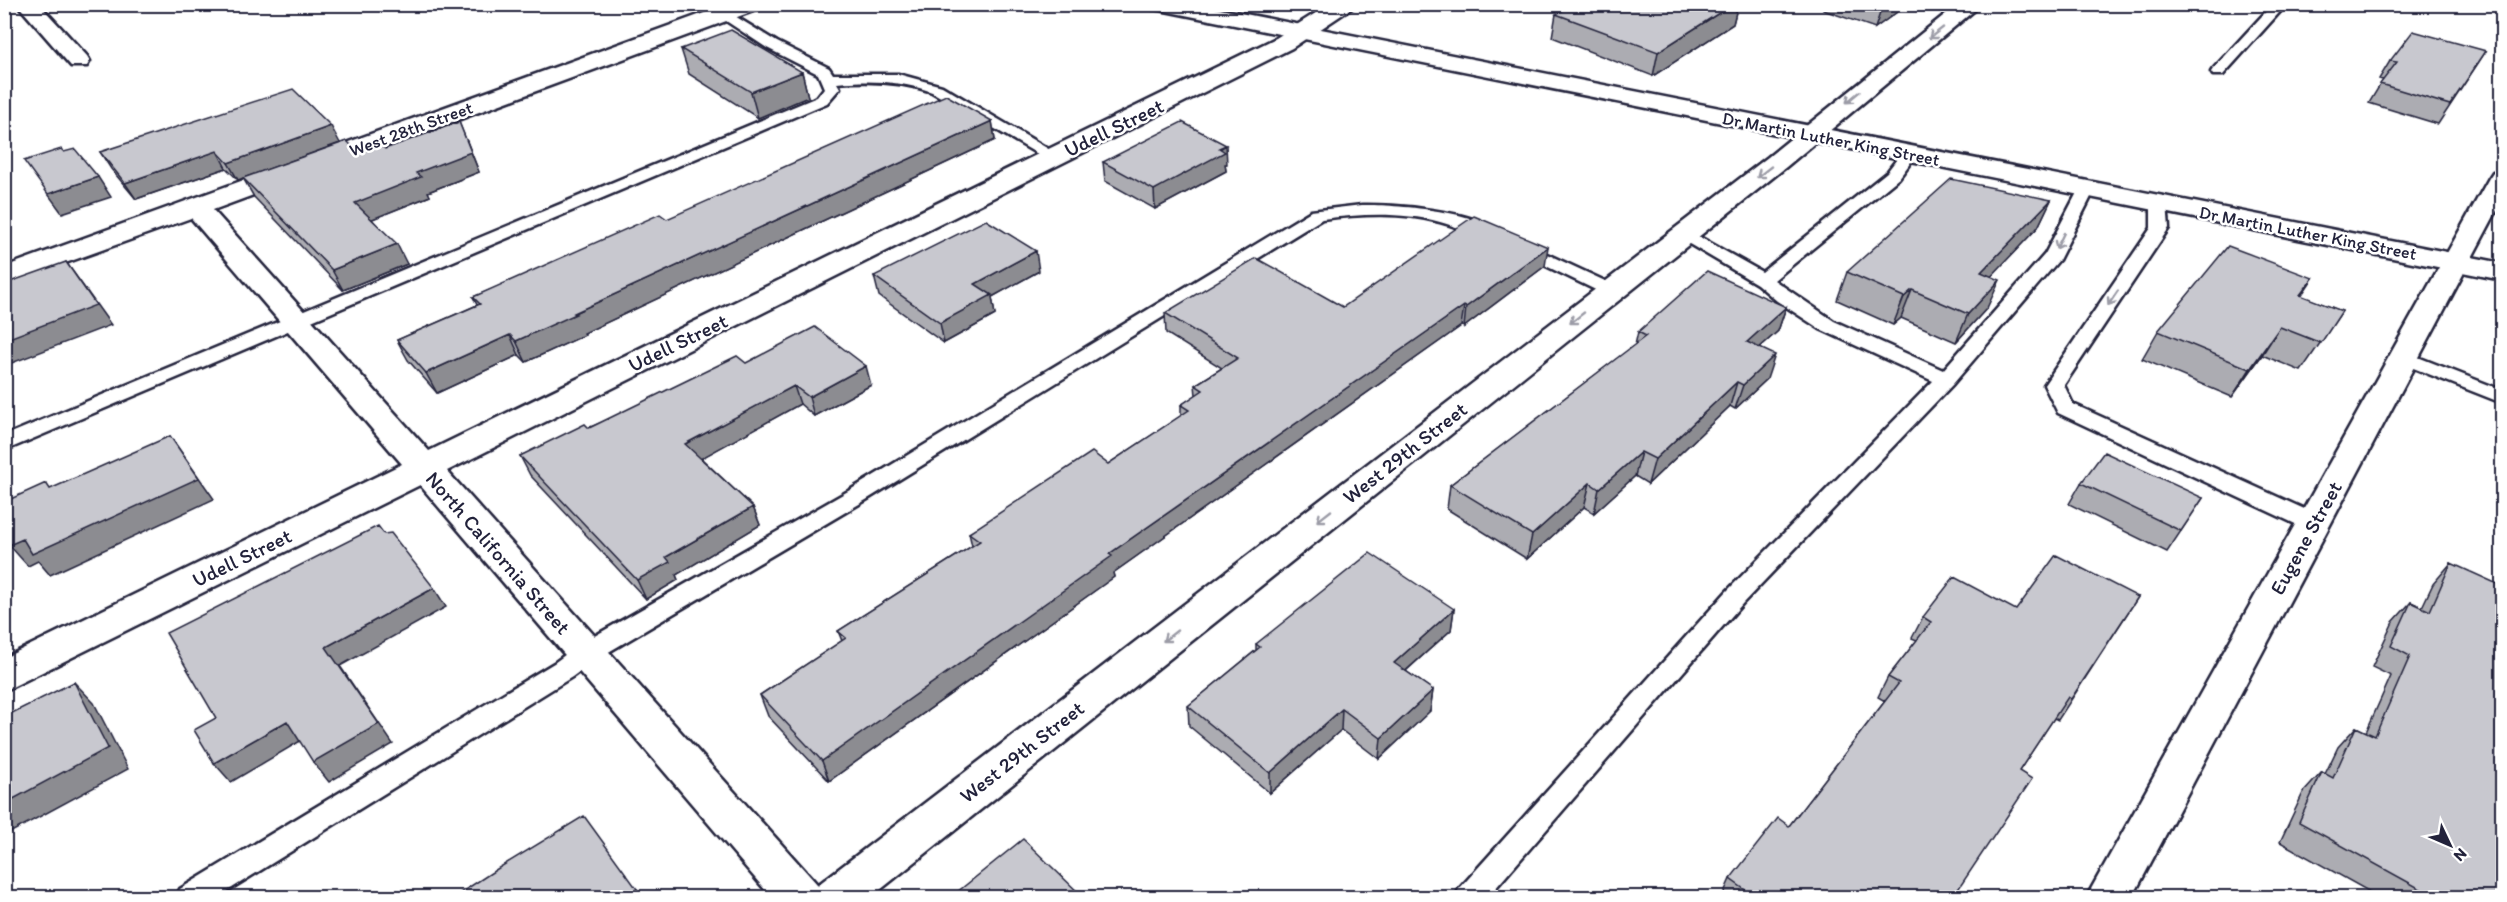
<svg xmlns="http://www.w3.org/2000/svg" width="2507" height="902" viewBox="0 0 2507 902" font-family="Itim,sans-serif">
<style>
.lines{fill:none;stroke-linecap:round;stroke-linejoin:round}
.service-casing{stroke:#22223b;stroke-width:5}
.minor-casing{stroke:#22223b;stroke-width:5}
.secondary-casing{stroke:#22223b;stroke-width:5}
.primary-casing{stroke:#22223b;stroke-width:5}
.service{fill:#fff;fill-rule:evenodd}
.minor{fill:#fff;fill-rule:evenodd}
.secondary{fill:#fff;fill-rule:evenodd}
.primary{fill:#fff;fill-rule:evenodd}
.wall{fill:#acacb2;stroke:#22223b;stroke-width:1.5}
.shaded-wall{fill:#8c8c91;stroke:#22223b;stroke-width:1.5}
.building{fill:#c8c8cf;stroke:#22223b;stroke-width:1.5}
.oneway{stroke:#9c9ca7}
.labels{text-anchor:middle;stroke-width:5;stroke-linejoin:round;paint-order:stroke}
.far-street-label{font-size:18px;fill:#22223b;stroke:#fff}
.street-label{font-size:21px;fill:#22223b;stroke:#fff}
</style>
<rect width="100%" height="100%" fill="#fff"/>
<filter id="ink" filterUnits="userSpaceOnUse"><feTurbulence type="fractalNoise" baseFrequency=".0167" numOctaves="2"/><feDisplacementMap in="SourceGraphic" scale="12" xChannelSelector="R" yChannelSelector="G"/><feConvolveMatrix kernelMatrix="1 2 1 2 8 2 1 2 1" color-interpolation-filters="sRGB"/></filter>
<g filter="url(#ink)">
<g class="lines">
<g class="service-casing">
<path id="service" d="M2273,4H2287L2223,75H2213L2211,72L2213,69Z
M725,10L777,42L829,68L833,74H898L942,86L1062,157L1054,162L1048,160L932,92C901,81 870,80 837,83L840,88L827,103L4,451V436L817,97L824,88L818,74L767,48L720,17L718,14Z
M1909,149L1917,154L1899,178L1774,280L1834,321L1943,370L2045,254L2081,185H2093L2095,189L2059,260L1953,384L1743,603L1487,898H1455L1459,889L1727,591L1933,381L1820,329L1777,301L1757,284L1674,235L1677,231H1689L1762,272L1887,172L1903,151Z
M2159,198L2167,203L2169,228L2064,385L2073,404L2322,517L2325,523L2322,529L2314,531L2306,529L2058,413L2044,385L2151,228V203Z
M1362,205C1389,204 1482,211 1498,233L1489,238C1472,234 1456,226 1440,222C1401,212 1361,214 1322,219L866,500L595,660L572,677L216,898H176L180,889L554,663L577,646L850,490L1311,211Z
M1521,242L1618,287L1621,291L1612,297L1606,295L1515,251L1512,247Z
M2405,352L2502,390V403L2398,362L2395,358L2398,354Z"/>
</g>
<g class="minor-casing">
<path id="minor" d="M17,4H39L87,56L90,61L87,66H71Z
M729,4H761L759,9L213,210L429,451L1276,38L1330,4H1358L1292,48L447,471L817,884L823,898H772L420,485L4,691V658L402,464L191,218L4,285V267Z
M2502,170V201L2132,898H2086L2489,178L2493,172Z"/>
</g>
<g class="secondary-casing">
<path id="secondary" d="M1958,4H1982L1786,167L870,898H813L819,884L1768,157Z"/>
</g>
<g class="primary-casing">
<path id="primary" d="M1150,4H1195L2502,263V280L1160,10L1152,9Z"/>
</g>
<use href="#service" class="service"/>
<use href="#minor" class="minor"/>
<use href="#secondary" class="secondary"/>
<use href="#primary" class="primary"/>
</g>
<path class="wall" d="M1639,4H1738L1733,24L1653,76L1552,37L1556,14L1635,7Z
M1824,4H1908L1875,28L1823,10Z
M681,49L802,72L808,97L758,118L689,74Z
M2486,51L2438,124L2369,103L2383,80L2379,79L2390,61Z
M992,121L995,140L584,333L585,335L526,362L519,355L437,393L408,360L397,340L477,305L473,297L667,219Z
M467,141L479,172L428,192L430,196L372,219L407,264L343,290L254,197L243,178L385,149Z
M340,143L238,180L226,168L136,199L111,169L100,152Z
M1103,162L1227,164H1225L1226,171L1155,209L1105,181Z
M2051,200L2038,227L1991,276L1987,308L1956,342L1901,318L1893,325L1837,300L1847,272Z
M1545,266L1464,327L1461,326L1113,573L1114,577L829,781L768,716L760,695L842,641L838,631L972,546L969,533L1108,464L1181,416V405L1196,395L1195,385L1222,368L1166,333L1165,313L1343,307Z
M1039,271L992,297L995,315L944,343L879,296L874,276Z
M2313,278L2301,296L2342,311L2301,371L2262,355L2232,397L2142,359L2158,331Z
M1786,307L1778,331L1759,348L1767,379L1735,409L1730,406L1648,484L1635,476L1594,513L1584,507L1527,559L1447,509L1450,485L1635,345L1638,332Z
M746,363L871,385L814,416L800,404L701,458L753,507L760,525L676,575L678,580L646,599L530,475L520,456Z
M2081,483L2203,498L2167,552L2069,504Z
M2451,563L2502,897H2379L2280,842L2303,793L2322,772L2325,774L2338,747L2356,727L2366,732L2391,676L2372,667L2393,622L2411,602L2422,607L2433,584Z
M2138,597L2058,720L2054,718L2019,771L1953,897H1722L1730,879L1789,826L1885,701L1878,697L1888,677L1917,640L1912,638L1923,617L2016,610Z
M1454,609L1451,630L1406,671L1433,690L1430,711L1379,759L1341,730L1270,793L1189,726L1188,706L1256,650V644Z"/>
<path class="shaded-wall" d="M1733,4H1738L1733,24L1653,76L1658,52Z
M1889,4H1908L1875,28L1881,10Z
M802,72L808,97L758,118L751,92Z
M992,121L995,140L584,333L585,335L526,362L516,341L574,313Z
M459,122L479,172L428,192L430,196L365,222L355,203Z
M331,126L340,143L238,180L228,163Z
M1226,145L1227,164H1225L1226,171L1155,209L1154,190Z
M217,151L226,168L136,199L125,183Z
M98,177L111,197L62,213L48,194Z
M2051,200L2038,227L1969,300L1981,272Z
M397,244L407,264L343,290L332,270Z
M1548,247L1545,266L1464,327L1466,307Z
M1036,251L1039,271L992,297L995,315L944,343L940,323L975,284Z
M66,262L111,325L4,366V340Z
M2000,280L1987,308L1956,342L1968,314Z
M1912,290L1901,318L1893,325L1904,297Z
M1464,306L1461,326L1113,573L1114,577L829,781L822,761L1109,554Z
M1786,307L1778,331L1739,366L1747,342Z
M2280,327L2262,355L2232,397L2250,369Z
M510,335L519,355L437,393L426,373Z
M1775,355L1767,379L1735,409L1743,385Z
M866,366L871,385L814,416L809,397Z
M1737,382L1730,406L1648,484L1655,459Z
M794,386L800,404L693,463L685,444Z
M170,436L214,499L50,575L38,561L28,566L9,545Z
M1641,452L1635,476L1594,513L1599,489Z
M1590,483L1584,507L1527,559L1532,535Z
M753,507L760,525L676,575L678,580L646,599L637,580L666,557Z
M434,588L446,607L340,666L393,744L329,782L313,762L326,647Z
M1454,609L1451,630L1392,683L1394,663Z
M74,682L94,703L128,769L4,836V804Z
M1433,690L1430,711L1379,759L1381,738Z
M1342,709L1341,730L1270,793V773Z
M287,721L302,740L231,782L214,763Z
M637,889L642,897H625Z"/>
<path class="building" d="M1574,4H1628L1635,7L1639,4H1733L1658,52L1556,14Z
M1864,4H1889L1881,10Z
M731,30L802,72L751,92L681,49Z
M2413,31L2486,51L2450,105L2380,84L2397,62L2390,61Z
M293,89L331,126L228,163L217,151L125,183L100,152Z
M946,95L992,121L574,313L576,314L516,341L510,335L426,373L397,340L480,304L473,297L660,214L667,219Z
M459,122L471,152L416,173L421,177L355,203L397,244L332,270L243,178L347,141L359,153L380,145L385,149Z
M1182,122L1226,145L1219,148L1225,152L1154,190L1103,162Z
M61,149L64,152L75,149L98,177L48,194L24,161Z
M1951,179L2051,200L1981,272L2000,280L1968,314L1912,290L1904,297L1847,272Z
M1474,216L1548,247L1466,307L1464,306L1109,554L1112,556L822,761L760,695L846,638L838,631L980,541L969,533L1092,452L1108,464L1189,410L1181,405L1203,390L1195,385L1238,358L1165,313L1256,258L1343,307Z
M986,220L1036,251L975,284L992,295L940,323L874,276Z
M2228,246L2313,278L2300,295L2342,311L2321,343L2280,327L2250,369L2158,331Z
M66,262L96,305L4,340V284Z
M1707,271L1786,307L1747,342L1775,355L1743,385L1737,382L1655,459L1641,452L1599,489L1590,483L1532,535L1450,485L1646,336L1638,332Z
M815,327L866,366L809,397L794,386L685,444L753,507L666,557L670,562L637,580L520,456L585,424L589,428L737,356L746,363Z
M170,436L199,478L32,554L23,539L9,545L4,537V502L46,483L50,489Z
M2104,452L2203,498L2181,531L2081,483Z
M378,526L384,534L391,533L434,588L326,647L379,724L313,762L287,721L214,763L194,730L216,718L166,633Z
M1370,553L1454,609L1394,663L1433,690L1381,738L1342,709L1270,773L1188,706L1260,647L1256,644Z
M2056,555L2138,597L2071,699L2068,697L2019,771L2032,779L1953,897H1748L1751,894L1730,879L1778,818L1789,826L1899,683L1888,677L1931,622L1923,617L1954,577L2016,610Z
M2451,563L2502,586V897H2435L2299,822L2322,772L2333,778L2356,727L2375,736L2410,656L2391,646L2411,602L2430,611Z
M74,682L108,748L4,804V717Z
M584,816L637,889L625,897H454L497,869Z
M1023,839L1083,897H951Z"/>
<defs><path id="oneway-shaft" d="M-6 0H5M1.5-3L5.5 0L1.5 3" fill="none" stroke-width="1.6" stroke-linecap="round" stroke-linejoin="round" transform="scale(1.5)"/></defs>
<g class="oneway">
<use href="#oneway-shaft" transform="translate(1936 33) rotate(142)"/>
<use href="#oneway-shaft" transform="translate(1853 97) rotate(140)"/>
<use href="#oneway-shaft" transform="translate(1764 172) rotate(142)"/>
<use href="#oneway-shaft" transform="translate(2060 241) rotate(116)"/>
<use href="#oneway-shaft" transform="translate(2113 298) rotate(124)"/>
<use href="#oneway-shaft" transform="translate(1577 318) rotate(142)"/>
<use href="#oneway-shaft" transform="translate(1324 516) rotate(142)"/>
<use href="#oneway-shaft" transform="translate(1170 636) rotate(142)"/>
</g>
</g>
<g class="labels">
<g class="far-street-label">
<text transform="translate(411 129) rotate(-20)" y="6">West 28th Street</text>
<text transform="translate(1831 139) rotate(11)" y="6">Dr Martin Luther King Street</text>
<text transform="translate(2308 233) rotate(11)" y="6">Dr Martin Luther King Street</text>
</g>
<g class="street-label">
<text transform="translate(1114 128) rotate(-26)" y="7">Udell Street</text>
<text transform="translate(678 343) rotate(-26)" y="7">Udell Street</text>
<text transform="translate(1405 453) rotate(-38)" y="7">West 29th Street</text>
<text transform="translate(2306 538) rotate(-61)" y="7">Eugene Street</text>
<text transform="translate(498 553) rotate(49)" y="7">North California Street</text>
<text transform="translate(242 558) rotate(-26)" y="7">Udell Street</text>
<text transform="translate(1022 752) rotate(-38)" y="7">West 29th Street</text>
</g>
</g>
<rect width="2507" height="902" fill="none" stroke="#fff" stroke-width="24"/>
<rect x="12" y="12" width="2483" height="878" fill="none" stroke="#22223b" stroke-width="2" filter="url(#ink)"/>
<g transform="translate(2450 845) rotate(134)" stroke="#ffffff" stroke-width="4.5" paint-order="stroke">
<path d="M0-4.5L10 22L0 15L-10 22Z" fill="#22223b"/>
<text y="-9" font-size="16" font-weight="bold" text-anchor="middle" fill="#22223b">N</text>
</g>
</svg>
